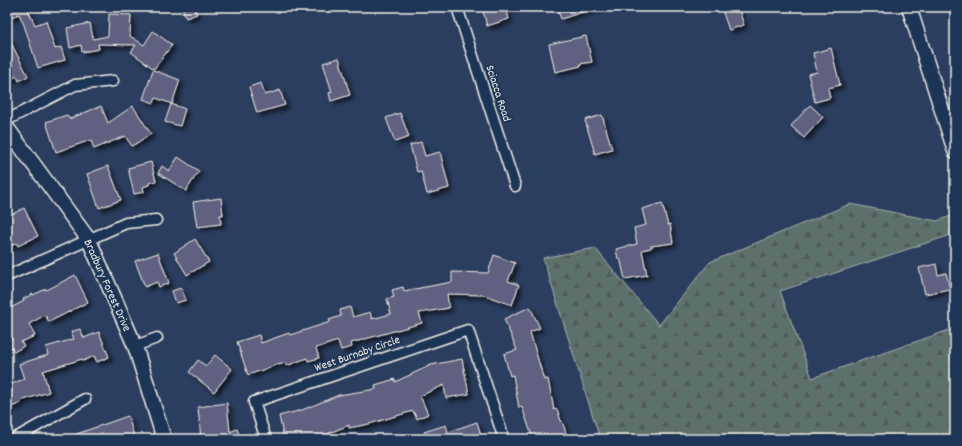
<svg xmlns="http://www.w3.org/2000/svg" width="962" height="446" viewBox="0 0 962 446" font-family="Dekko,sans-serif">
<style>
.forest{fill:url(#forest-firs);stroke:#a8b1aa}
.building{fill:#616081;stroke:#f4f1e8;filter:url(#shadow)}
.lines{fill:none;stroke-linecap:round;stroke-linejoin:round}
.street-casing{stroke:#f4f1e8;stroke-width:13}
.secondary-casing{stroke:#f4f1e8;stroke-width:17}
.street{stroke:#1d3557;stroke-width:10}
.secondary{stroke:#1d3557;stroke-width:14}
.labels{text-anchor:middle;stroke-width:3.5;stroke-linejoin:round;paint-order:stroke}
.street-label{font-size:12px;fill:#f4f1e8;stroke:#1d3557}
</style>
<defs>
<pattern id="forest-firs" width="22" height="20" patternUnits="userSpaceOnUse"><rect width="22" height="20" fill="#5d716c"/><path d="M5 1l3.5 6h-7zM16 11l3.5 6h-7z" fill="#525a57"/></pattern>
<filter id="shadow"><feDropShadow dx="3.5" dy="3.5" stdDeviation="2" flood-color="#0009"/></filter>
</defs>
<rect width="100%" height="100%" fill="#2b3e5f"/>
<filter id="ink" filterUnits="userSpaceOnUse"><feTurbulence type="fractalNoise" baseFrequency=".025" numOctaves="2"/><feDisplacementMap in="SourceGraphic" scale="8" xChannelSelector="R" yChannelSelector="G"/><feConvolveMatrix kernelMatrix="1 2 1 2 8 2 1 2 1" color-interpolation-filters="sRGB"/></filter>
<g filter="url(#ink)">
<path class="forest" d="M850,204L937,221L954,215V234L780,291L812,378L955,328V439H600L543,258L595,248L659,325L710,262Z"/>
<path class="building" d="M7,7H34L28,10L35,25L46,21L55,49L61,47L65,60L38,68L24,25L19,14L7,19Z
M182,7H194L197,14L186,18Z
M495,7H506L509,19L487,26L483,11Z
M557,7H592V9L561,19Z
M721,7H738L744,25L729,30Z
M109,14L131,15L130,36L144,45L153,31L172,45L154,69L131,52L136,45L98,44L99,49L82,52L81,45L70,48L67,28L90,23L93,39L108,36Z
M7,35L28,76L19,81L17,76L7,82Z
M586,36L592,62L580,64L581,66L555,72L549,44Z
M831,48L840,85L828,88L830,98L815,102L808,74L817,72L813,53Z
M339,58L350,95L331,101L329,93L332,92L323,63Z
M153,70L180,80L172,104L156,98L154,103L143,99Z
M261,83L265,95L280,90L285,105L257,113L249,87Z
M171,104L185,109L180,126L165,122Z
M810,105L823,117L804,138L791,126Z
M101,106L108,123L133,106L151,134L132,146L125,136L94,149L91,140L56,152L46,122L67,115L69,119Z
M400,113L409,137L395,142L386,118Z
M602,115L612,149L595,154L585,120Z
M421,142L425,156L440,152L449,188L427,194L421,171L417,172L410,145Z
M178,157L199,171L186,191L158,173L162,166L169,171Z
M151,162L156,181L149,183V185L143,187L144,192L134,194L128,168Z
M108,166L121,200L99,208L87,174Z
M221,198L223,215H220L221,224L197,227L193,202Z
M662,203L668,225L670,224L673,243L651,246V248L642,250L647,275L625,279L620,258L618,259L616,249L637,244L634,228L646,225L642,209Z
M24,208L38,236L18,246L16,243L7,249V217Z
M195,239L209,262L187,275L174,253Z
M158,253L169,283L159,287L157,282L145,287L135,261Z
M494,255L515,263L508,281L519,285L512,305L484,295L447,294L449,308L419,313L422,323L351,343L352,347L341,350L338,341L316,348L319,358L308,361L307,358L286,366L285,363L279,365V364L248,375L237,342L259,335L261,343L289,333L290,335L330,322L329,320L341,316L340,310L350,307L353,317L370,312L372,319L391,314L387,299L394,297L392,290L403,287L404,291L452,282V272L488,273Z
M936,264L938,275L946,273L950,289L925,294L919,268Z
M75,275L88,302L49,322L45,315L29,324L35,336L21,342L24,346L14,352L8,342L12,339L7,328V310L24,301L23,299L33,294V295L46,289L47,290Z
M181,288L186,300L176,303L172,291Z
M530,307L540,328L530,332L544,380L548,379L554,410L557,409L561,421H562L568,439H533L522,407L519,408L513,375L510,376L504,354L517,350L504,319Z
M80,329L84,338L99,332L109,357L97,362L94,356L83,361L82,359L43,371L49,392L20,401L21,403L7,409V386L24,379L19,364L48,355L46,347L74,339L71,332Z
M215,355L232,369L214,392L189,372L198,360L206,366Z
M462,359L469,394L446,398L444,385L420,396L428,414L417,419L413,411L369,424L349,428V425L315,439H284L279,416L302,410L339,395L376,389L375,385L395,379V382L431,365Z
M227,403L230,432L237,429L241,439H201L198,407Z
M128,416L135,439H69L68,437Z
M477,422L482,439H427L424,432L446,425L448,432Z"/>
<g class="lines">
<g class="street-casing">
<path id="street" d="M457,7L515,186
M7,120L75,85L113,81
M7,276L126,223L156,220
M135,346L157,338
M14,439L85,399
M266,439L254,402L468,330L504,439"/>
</g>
<g class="secondary-casing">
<path id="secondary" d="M909,7L955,151
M7,128L89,240L135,346L164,439"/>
</g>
<use href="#street" class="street"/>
<use href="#secondary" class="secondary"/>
</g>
</g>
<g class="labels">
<g class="street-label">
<text transform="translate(499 93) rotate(72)" y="4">Sciacca Road</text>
<text transform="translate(108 285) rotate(66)" y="4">Bradbury Forest Drive</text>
<text transform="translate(357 353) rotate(-19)" y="4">West Burnaby Circle</text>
</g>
</g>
<rect width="962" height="446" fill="none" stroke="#1d3557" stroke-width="24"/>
<rect x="12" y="12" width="938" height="422" fill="none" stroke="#f4f1e8" stroke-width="1.5" filter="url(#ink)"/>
</svg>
